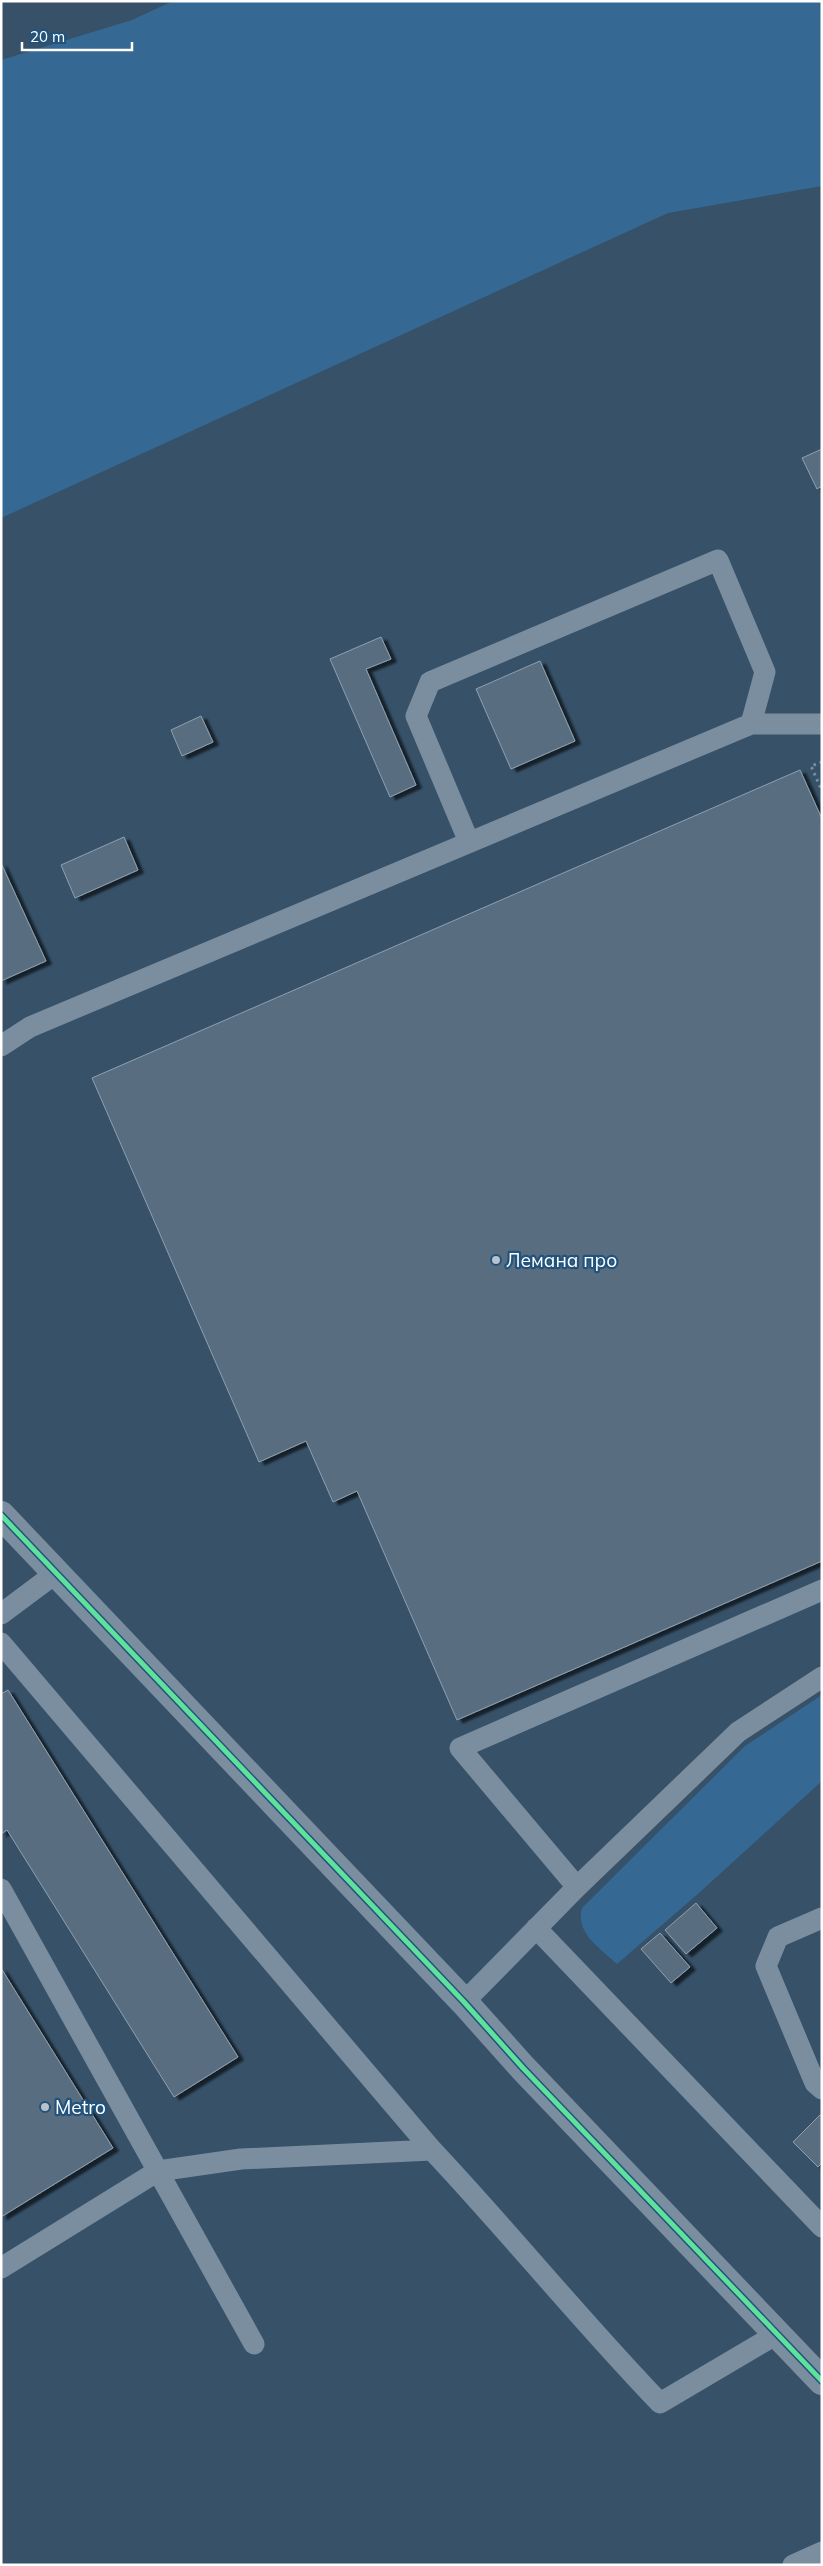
<svg xmlns="http://www.w3.org/2000/svg" width="823" height="2566" viewBox="0 0 823 2566" font-family="Mulish,sans-serif">
<style>
.green{fill:#356994}
.building{fill:#596e80;stroke:#8fa0ae;filter:url(#shadow)}
.lines{fill:none;stroke-linecap:round;stroke-linejoin:round}
.path{stroke:#7b8e9f;stroke-width:3;stroke-dasharray:2.5 4;stroke-linecap:butt}
.lane{stroke:#7b8e9f;stroke-width:21}
.street{stroke:#7b8e9f;stroke-width:28}
.cycleway-casing{stroke:#21537d;stroke-width:8}
.cycleway{stroke:#60e19b;stroke-width:5}
.poi-dot{fill:#b9c2ca;stroke:#21537d;stroke-width:2}
.labels{text-anchor:middle;stroke-width:4.5;stroke-linejoin:round;paint-order:stroke}
.poi-label{font-size:19px;fill:#fff;stroke:#21537d;text-anchor:start}
</style>
<defs>
<filter id="shadow"><feDropShadow dx="5.5" dy="3" stdDeviation="1" flood-color="#0009"/></filter>
</defs>
<rect width="100%" height="100%" fill="#365168"/>
<path class="green" d="M173,1H822V186L668,213L1,518V60L132,20Z
M822,1695V1781L700,1892L617,1964C600,1948 575,1933 582,1908L745,1746Z"/>
<path class="building" d="M822,449V486L817,489L802,458Z
M381,637L391,659L366,669L416,785L390,797L330,659Z
M540,661L575,741L511,769L476,689Z
M201,716L213,742L182,756L171,730Z
M800,770L822,819V1561L457,1720L357,1491L333,1502L306,1441L259,1462L92,1078Z
M124,837L138,870L75,898L61,865Z
M1,863L46,961L1,981Z
M8,1690L238,2057L174,2097L7,1830L1,1834V1694Z
M696,1903L717,1928L686,1954L665,1930Z
M660,1933L690,1967L671,1983L641,1949Z
M1,1968L113,2148L1,2217Z
M820,2115L822,2116V2163L818,2167L793,2142Z"/>
<g class="lines">
<path class="path" d="M822,762L811,766L822,791"/>
<path class="lane" d="M469,842L416,716L430,682L718,560L765,672L751,724
M1,1046L30,1027L751,724H822
M1,1614L56,1573
M1,1643L432,2150C510,2233 581,2321 660,2403L777,2334
M577,1887L460,1748L822,1590
M1,1889L254,2344
M822,1918L778,1937L766,1966L815,2083L822,2089
M536,1928L822,2227
M464,2002L577,1887L738,1732L822,1677
M1,2268L158,2171L241,2159L432,2150
M793,2565L822,2552"/>
<path class="street" d="M1,1515L464,2002L523,2068L822,2381"/>
<g class="cycleway-casing">
<path id="cycleway" d="M1,1515L464,2002L523,2068L822,2381"/>
</g>
<use href="#cycleway" class="cycleway"/>
</g>
<g class="poi-dot">
<circle cx="496" cy="1260" r="5"/>
<circle cx="45" cy="2107" r="5"/>
</g>
<g class="labels">
<g class="poi-label">
<text x="506" y="1267">Лемана про</text>
<text x="55" y="2114">Metro</text>
</g>
</g>
<rect width="823" height="2566" fill="none" stroke="#ffffff" stroke-width="5"/>
<path d="M22 42v8h110v-8" fill="none" stroke="#ffffff" stroke-width="2.5"/>
<text x="30" y="42" font-size="15" fill="#ffffff" stroke="#21537d" stroke-width="4" paint-order="stroke">20 m</text>
</svg>
